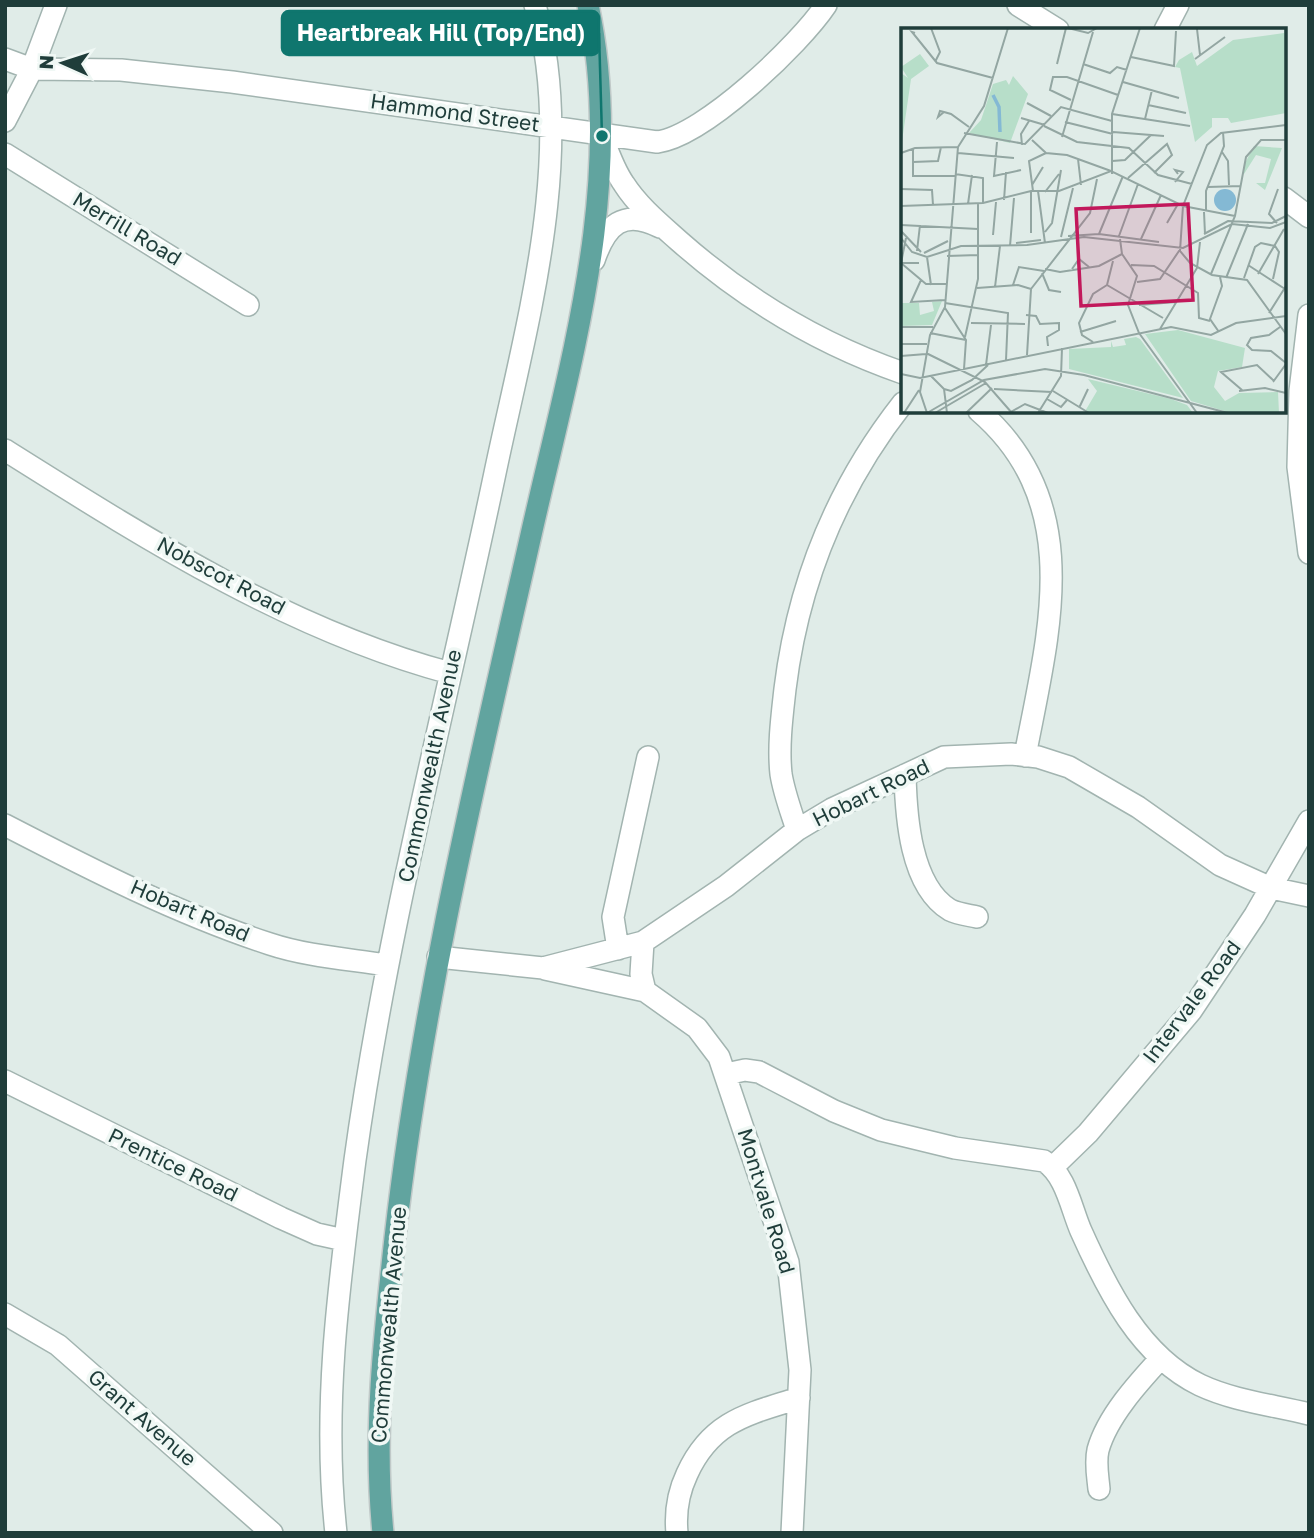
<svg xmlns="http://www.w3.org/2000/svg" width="1314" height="1538" viewBox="0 0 1314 1538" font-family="'Golos Text',sans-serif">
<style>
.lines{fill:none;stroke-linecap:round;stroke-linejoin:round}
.minor-casing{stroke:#a2b4b0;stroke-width:24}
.major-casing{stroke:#c0c9c8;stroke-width:24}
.minor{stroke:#fff;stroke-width:21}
.major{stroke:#61a49f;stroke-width:21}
.labels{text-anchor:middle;stroke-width:7;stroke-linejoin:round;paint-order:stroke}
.street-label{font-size:21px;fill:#1f3d3a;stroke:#f0f8f5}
.inset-river{fill:none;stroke:#84b9d4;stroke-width:3.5}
.inset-road{fill:none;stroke:#93a6a2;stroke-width:2}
.view{fill:#c2185b;fill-opacity:0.15;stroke:#c2185b;stroke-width:3.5}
.inset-edge{fill:none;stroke:#1f3d3a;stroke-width:3.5}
.leader{fill:none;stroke:#0f766e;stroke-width:2.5}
.callout-dot{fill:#0f766e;stroke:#f0f8f5;stroke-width:2.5}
.callout{fill:#0f766e;stroke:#0f766e;stroke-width:2.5}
.callout-label{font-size:23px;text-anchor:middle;font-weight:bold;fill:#fff}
</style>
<rect width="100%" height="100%" fill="#e0ece8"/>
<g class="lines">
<g class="minor-casing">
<path id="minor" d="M1018,5L1058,30
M1165,30L1178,5
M5,59L32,69L121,70L232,82L657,142C704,136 800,44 826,5
M5,121L32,69L56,5
M602,136C608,152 614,170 624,184C638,206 660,224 679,241C746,300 819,344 903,373
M5,154L248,305
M1284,198L1309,217
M594,260C606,225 623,208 660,227
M1309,315L1300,391L1298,467L1309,553
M979,411C1087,504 1048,635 1025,756
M5,450C145,538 289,630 450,673
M905,775C906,815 910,886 950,910C958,914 968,915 977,917
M5,825C90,869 178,914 270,944C306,956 348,959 386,965
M797,830C791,811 784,793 781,774C778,746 782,716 785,689C798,583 837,487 903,403
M643,942L641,974L645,991L697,1028L719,1057L788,1262L800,1370L792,1533
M618,949L613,917L648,757
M438,957L543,968L643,942L726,886L797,830L832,809L944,757L1011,754L1038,757L1069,767L1138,807L1220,865L1271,888L1309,896
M545,969L645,991
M726,1074L745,1070L759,1072L834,1111L881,1130L955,1148L1044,1161C1066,1175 1071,1208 1081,1231C1107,1289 1140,1356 1200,1385C1234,1401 1273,1405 1309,1414
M5,1081L281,1218L317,1234L344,1240
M1053,1167L1088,1133L1191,1011L1255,915L1309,821
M5,1314L58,1345L272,1533
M1099,1489C1098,1477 1095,1463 1098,1450C1107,1417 1138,1383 1161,1358
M336,1533C322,1408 339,1284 355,1160C387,928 447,702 495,473C526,325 577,155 535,5
M677,1533C675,1512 678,1493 687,1474C711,1421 748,1414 799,1398"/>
</g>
<g class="major-casing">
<path id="major" d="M383,1533C373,1434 384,1336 395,1238C422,1000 478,768 531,535C570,362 626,183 588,5"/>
</g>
<use href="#minor" class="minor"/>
<use href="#major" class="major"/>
</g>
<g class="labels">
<g class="street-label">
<text transform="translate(455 113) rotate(8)" y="7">Hammond Street</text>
<text transform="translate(127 229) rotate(31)" y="7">Merrill Road</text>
<text transform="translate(221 576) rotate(28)" y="7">Nobscot Road</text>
<text transform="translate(430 766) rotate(-78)" y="7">Commonwealth Avenue</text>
<text transform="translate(871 793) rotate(-26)" y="7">Hobart Road</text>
<text transform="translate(190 911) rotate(23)" y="7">Hobart Road</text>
<text transform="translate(1192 1002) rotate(-53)" y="7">Intervale Road</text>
<text transform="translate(173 1165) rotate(26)" y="7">Prentice Road</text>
<text transform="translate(766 1201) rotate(73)" y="7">Montvale Road</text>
<text transform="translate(389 1325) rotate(-85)" y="7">Commonwealth Avenue</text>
<text transform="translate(142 1418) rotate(41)" y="7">Grant Avenue</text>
</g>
</g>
<g transform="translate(901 28)">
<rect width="385" height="385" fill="#e0ece8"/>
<path d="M383,0H385V85L330,95L327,90H311V99L294,114L279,40L274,39L278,32L291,24L296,38L332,12L383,5ZM19,26L28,38L10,51L0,120V45L7,50L0,39ZM112,48L127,66L109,115L68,105L80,92L92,56L105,52L108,57ZM353,118L381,120L364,162L355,155H364L370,131L355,127L343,146V137ZM41,273L31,297L0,298V275H18L19,287L33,283L31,274ZM277,302L344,320L341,339L317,343L313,359L324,373L338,365L377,364L378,385H330L290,373L244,306ZM235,309L239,311L282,370L168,341V321L210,319V313L212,319L225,317L223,311ZM187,351L270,371L286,377L292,385H183L196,363Z" fill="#b7dec9"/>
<path d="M313 172a11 11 0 1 1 22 0a11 11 0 1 1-22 0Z" fill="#84b9d4"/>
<path class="inset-river" d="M92,67L98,79L99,104"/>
<path class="inset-road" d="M30,0L39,24L34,34M167,0L187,5L196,0M266,0H298M296,1L299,27M14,5L11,4L36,35L92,50M230,29L273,38L275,3M294,31L324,9M156,36L165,0M182,36L209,45L216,39L226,42M222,54L278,70M170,72L149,62L152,49H166L217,67M126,75L150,88M247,77L285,85M43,84L37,89L39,83L43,84L50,86L68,99M211,86L289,98M120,90L144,97M244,91L251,62M164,94L212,106M385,97L320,105L306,117L282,178L279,223L289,235L311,247L346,252L385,306M143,98L176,114L228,120L257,147L291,156M212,104L263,108M63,105L124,116L160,79L211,93M161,109L192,4M131,112L145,125L166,127L210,143M96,114L93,148L120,142M121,117L120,106L128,93M12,120V148H54M321,124L327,133L328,157M0,125L14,120L57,119M57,125L113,130M177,131L180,157M211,133L224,132L250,107M12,134L37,133L40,119M54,146L82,150V175M211,146V86L239,0M227,150L266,116L271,127L253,145M274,154L282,144L274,142L277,146M131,157L142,139M307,159L340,158M0,161L31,162L32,177M132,163L128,133L145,125M137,163L144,215M144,164L158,146M103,172L105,144M67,176L71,147M0,178L82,175L130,163H158L210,143L282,178L334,188M303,184L304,206M305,184V163L323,118L322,104M266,195L277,176M376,195L368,186L377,161M0,197L77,201M0,203L20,224M144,204L151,195L160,142M130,205V163M198,206L222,148M303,206L327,193L371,195L385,188M92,207L95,174M167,208L198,206L258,214M218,208L237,156M160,209L172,160M0,210L11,224L26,229L60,218L126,217L183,209L282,220L331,196L369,200L385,194M5,210L0,235H18M219,211L221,226L236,248L227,277L238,305M240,211L260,167M115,215L140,212M109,218L113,170M16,223L19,197M23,225L47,213M46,228L77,227M26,229L30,257M0,235L25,256H45M230,237L253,238L297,265L298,290L309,293M347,237L384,261M144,241L159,244L198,238L221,226M171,241L178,231L188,239M141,245L148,262L160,264M310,246L334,188L345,129L360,112H385M357,246L383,201M325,250L347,196M343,250L354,219L360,215L374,218L378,224L372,251M20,252L10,274L44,272M236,254L259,251L280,220M112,257L118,239L143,243M206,257L262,290M206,257L212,233M94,259L99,218M76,260L117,257L130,261M44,275L107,285L105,332M238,277L275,274M44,280L65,312L63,341M368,285L385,258M125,287L135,288L139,296L158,295V302L146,309L147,318M70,295L124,296M0,299H32M379,299L368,307L350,310L346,317L351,322L370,323L385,335M259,301L296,240L299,214M179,304L215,293M318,304L309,291L321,258L319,249M29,305L65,312M238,305L296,385M64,309L77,251V176M192,314L181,307L178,295L192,266L206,257M0,316H26M25,325L84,354L111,385M126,327L130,261L189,185L196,151M0,328L25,326M85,337L90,297M0,346L19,350L270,299L310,307L335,295L385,288M30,348L43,361L46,385M372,354L385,336M43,361L50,363L71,352L87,337M93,361L151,364M341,362L320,344L356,337L373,353M152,363L188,385M338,363L364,360L385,365M146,371L160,379L166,372M178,380L187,361M3,385L18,362M26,385L19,364L29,307L44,279L57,119L83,78L107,0M26,385L83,352L144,341L183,347L327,385M34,385L85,355M65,385L91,360M108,385L124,376L147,385M137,385L160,348L161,320"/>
<path class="view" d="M287,176L292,272L180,278L175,181Z"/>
<rect width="385" height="385" class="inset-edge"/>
</g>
<path class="leader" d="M602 136L599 33"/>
<circle class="callout-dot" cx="602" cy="136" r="7"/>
<rect class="callout" x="282" y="11" width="317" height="44" rx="7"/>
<g class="callout-label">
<text x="441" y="41">Heartbreak Hill (Top/End)</text>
</g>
<rect width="1314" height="1538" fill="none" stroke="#1f3d3a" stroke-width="14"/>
<g transform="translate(63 63) rotate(273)" stroke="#f0f8f5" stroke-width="5" paint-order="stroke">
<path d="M0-5L12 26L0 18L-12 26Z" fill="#1f3d3a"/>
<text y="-10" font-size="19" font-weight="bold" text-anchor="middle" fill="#1f3d3a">N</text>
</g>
</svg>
